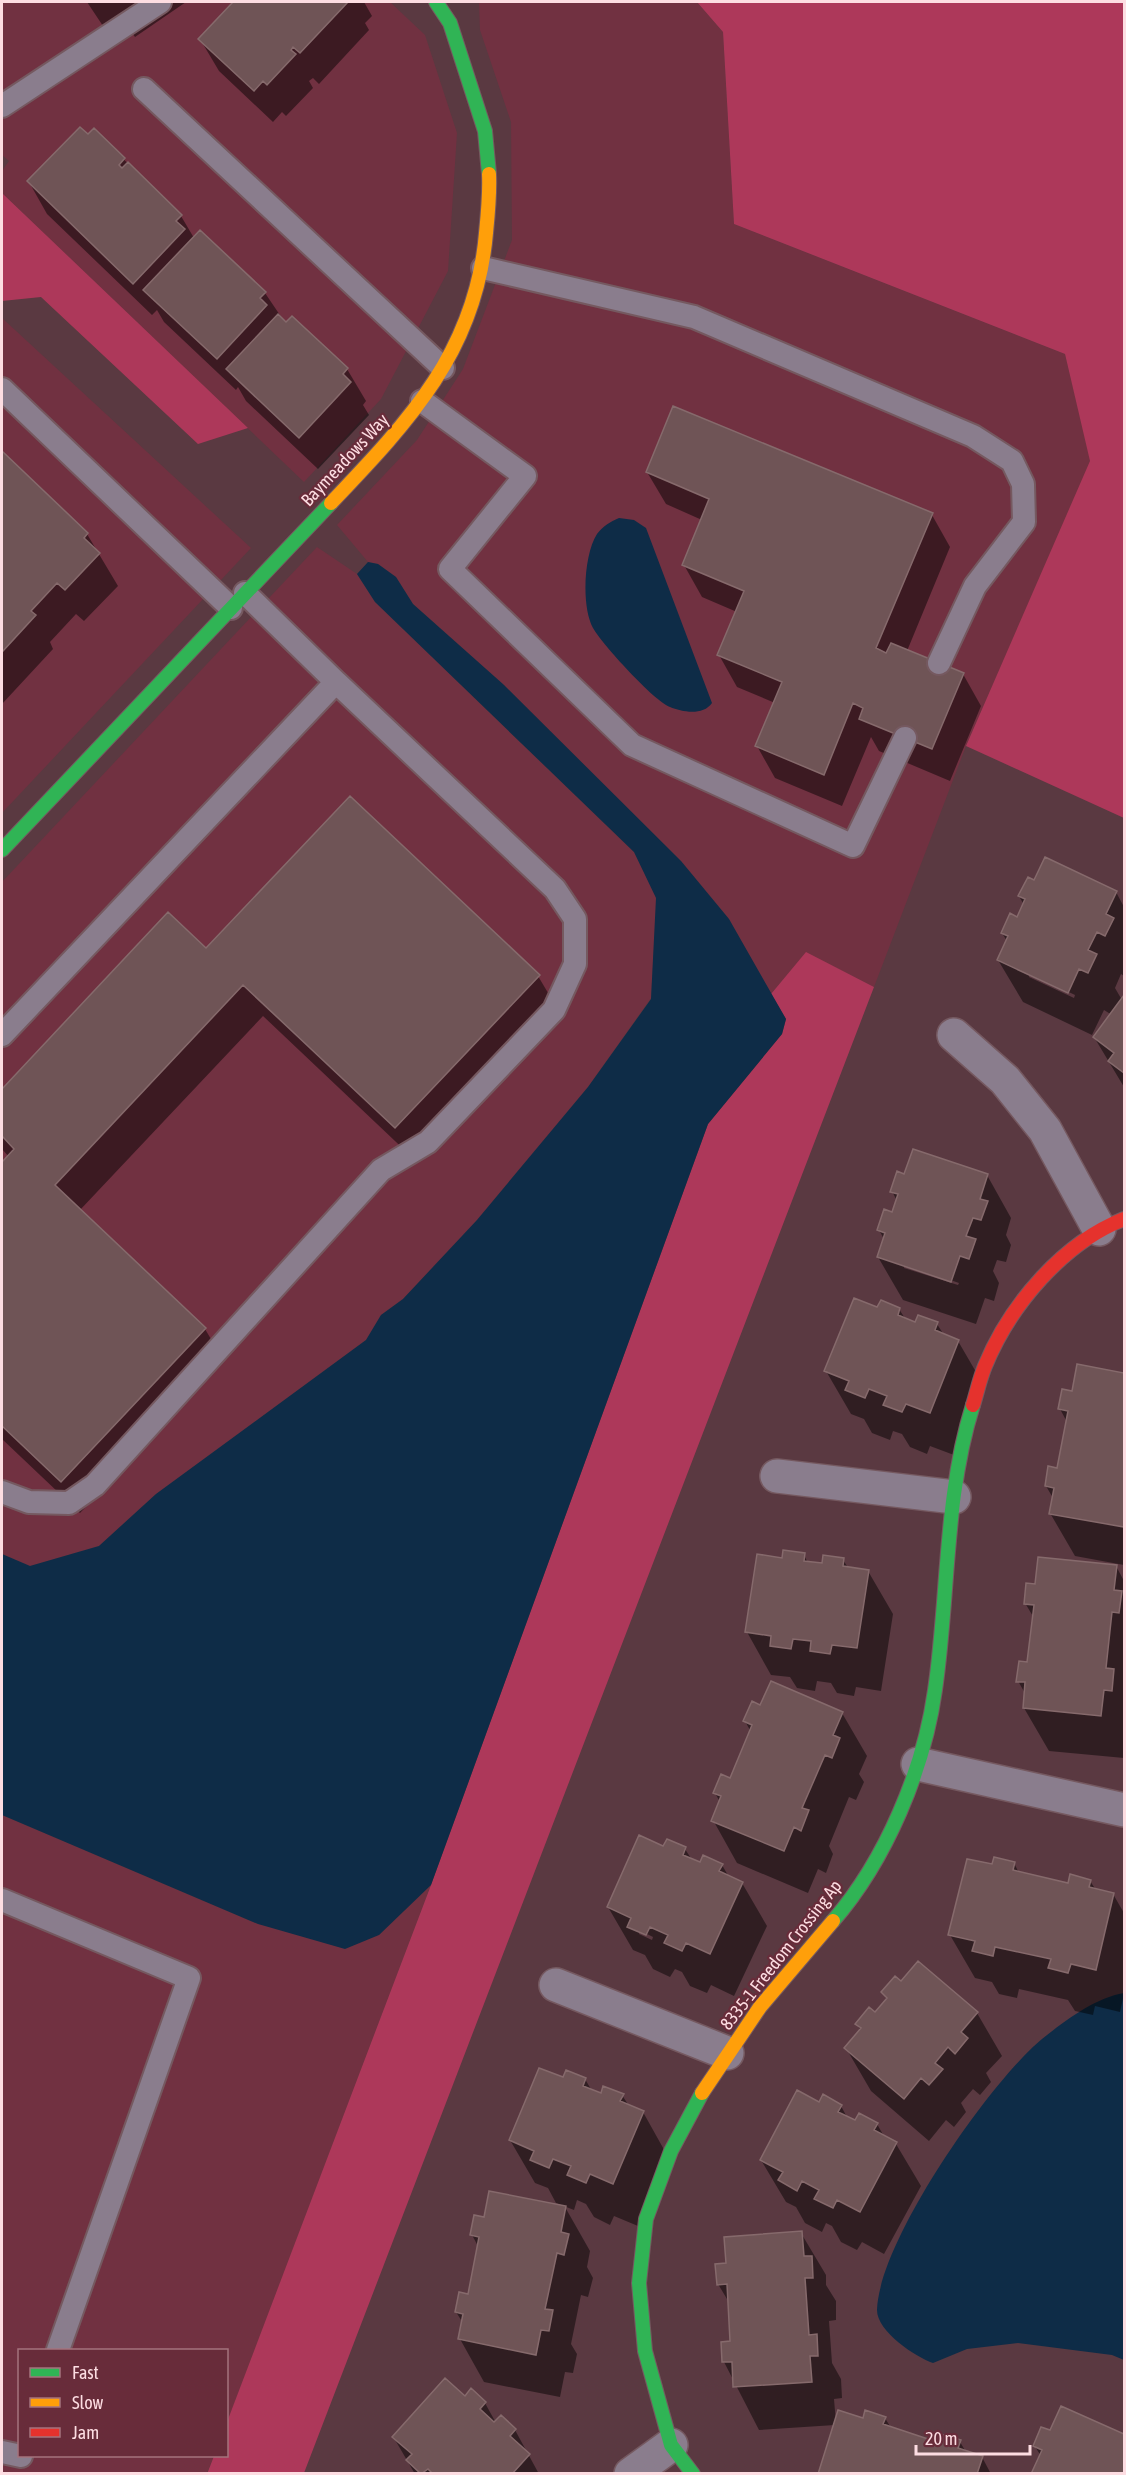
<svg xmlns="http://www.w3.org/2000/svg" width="1126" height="2475" viewBox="0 0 1126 2475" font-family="'Asap Condensed',sans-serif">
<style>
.built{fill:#713141}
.forest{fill:#ad385a}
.water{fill:#0e2c47}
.shadow{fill:#0007;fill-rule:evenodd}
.building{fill:#6f5456;stroke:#866a6c;stroke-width:1.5}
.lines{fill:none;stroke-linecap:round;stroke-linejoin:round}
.lane-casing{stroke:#755960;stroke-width:26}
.street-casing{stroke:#755960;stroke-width:36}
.fast-casing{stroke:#755960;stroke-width:16}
.slow-casing{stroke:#755960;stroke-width:16}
.jam-casing{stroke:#755960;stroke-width:16}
.lane{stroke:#8a7d8d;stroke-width:22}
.street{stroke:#8a7d8d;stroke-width:33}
.fast{stroke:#30b455;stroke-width:14}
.slow{stroke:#ff9f0a;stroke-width:14}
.jam{stroke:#e5322d;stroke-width:14}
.labels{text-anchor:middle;stroke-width:4.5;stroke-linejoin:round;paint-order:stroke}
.street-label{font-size:18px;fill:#fddde2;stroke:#682c3a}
</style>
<rect width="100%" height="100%" fill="#5a3941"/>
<path class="built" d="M2,2H390L425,35L457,133L448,271L381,399L304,482L2,193V171L9,161L2,155Z
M479,2H697L723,32L734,224L1065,354L1091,461L966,746L874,987L806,953L771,994L729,919L681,861L504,685L413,604L396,577L378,564L368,562L337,525L417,440L463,369L512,240L511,122L480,30Z
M2,318L251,548L2,813Z
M317,547L357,574L375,602L634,852L657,898L651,998L588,1087L477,1220L403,1299L381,1315L366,1340L156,1494L99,1546L30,1566L2,1554V882Z
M2,1815L258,1924L379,1935L431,1885L227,2423L226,2350H20V2456H214L207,2473H2Z"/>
<path class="forest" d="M697,2H1124V818L966,746L1090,461L1065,354L734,224L723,32Z
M2,193L248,428L198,444L41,297L2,301Z
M806,952L874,987L304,2473L207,2474L214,2456H226L227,2422L431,1885L708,1124L782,1034L786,1019L771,994Z"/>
<path class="water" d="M619,518L634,520L646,528L712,703C703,716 682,712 670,707C654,701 602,644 593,628C581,606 584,554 597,534C603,526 610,522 619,518Z
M368,562L378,564L396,577L413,604L504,685L681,861L729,919L786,1019L782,1034L708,1124L431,1885L379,1935L345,1949L258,1924L2,1815V1554L30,1566L99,1546L156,1494L366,1340L381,1315L403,1299L477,1220L588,1087L651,999L656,898L634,852L375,602L357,574Z
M1124,1993V2360L1112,2355L1018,2343L967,2349L933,2363C916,2357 877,2332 877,2310C879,2241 989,2083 1042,2039C1066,2020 1095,1998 1124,1993Z"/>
<path class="shadow" d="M87,2H186L135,37L124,21L107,32Z
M235,2H364L372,16L365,23L369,30L319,84L313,78L309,81L313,88L286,116L282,112L273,122L219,71L200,39Z
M94,130L181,216L194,238L265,293L286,324L292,318L347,369L366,401L363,405L369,415L318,469L246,401L238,387L236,390L164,322L157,310L152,315L47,214L29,182Z
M2,453L87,534L118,586L84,621L76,614L50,642L53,649L2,704Z
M647,472L932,515L950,547L907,651L963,674L981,706L950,781L879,751L871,737L842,806L775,778L757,746L775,703L737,687L719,655L737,612L702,597L684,565L702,520L666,504Z
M1035,882L1116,892L1124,907V976L1121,974L1115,988L1122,1000L1124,998V1087L1094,1037L1112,1015L1104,1010L1092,1035L1023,1002L998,960L1007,941L1002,933L1018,919L1024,905L1019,896ZM1029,973L1075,995L1074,998L1029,977Z
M168,914L206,950L538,976L557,1008L414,1159L263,1016L80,1210L205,1329L224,1361L80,1513L2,1439V1164L9,1157L2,1149V1091Z
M987,1175L1011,1218L1006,1235L1011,1245L1006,1262L997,1260L993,1271L999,1283L994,1301L985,1298L976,1324L903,1300L878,1257L884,1239L879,1230L892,1214L897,1201L892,1191L905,1176ZM904,1264L959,1283L958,1285L904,1268Z
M878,1309H899L906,1320L916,1324H937L944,1335L958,1341L983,1384L954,1455L930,1446L927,1454L910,1447L902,1434L893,1431L890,1440L872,1433L864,1419L851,1414L826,1371Z
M1078,1366L1124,1375V1565L1075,1556L1050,1513L1053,1498L1046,1486L1058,1469L1067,1422L1060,1409L1073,1392Z
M804,1555L808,1563L823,1565L843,1560L849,1569L868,1571L893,1614L881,1691L856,1687L854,1696L837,1693L831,1683L817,1681L815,1691L797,1688L790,1677L771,1675L747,1632L783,1560Z
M1116,1566L1124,1581V1758L1049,1751L1024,1708L1026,1695L1018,1681L1029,1664L1034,1618L1025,1603L1037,1585Z
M761,1707L842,1713L867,1756L859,1774L864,1782L856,1800L849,1797L829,1846L833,1854L826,1873L818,1869L808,1893L737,1863L713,1820L720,1802L715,1793L730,1780L751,1732L745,1721Z
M664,1848L685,1849L692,1860L701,1864L722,1865L729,1877L742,1883L767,1926L734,1996L711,1985L707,1993L690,1986L682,1972L675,1969L670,1977L653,1969L645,1955L633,1950L608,1907ZM639,1930L653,1937L652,1940L639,1934Z
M1014,1863L1019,1873L1069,1884L1090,1881L1096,1890L1113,1894L1124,1913V1994L1120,2012L1095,2006L1093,2015L1075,2011L1068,2000L1019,1989L1017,1998L999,1994L992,1982L975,1978L950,1935L993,1866Z
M901,1983L977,2013L1002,2056L986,2073L991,2082L980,2095L973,2089L961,2103L966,2112L954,2127L946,2120L929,2141L871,2091L846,2048L861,2031L857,2024L875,2014L887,2000L883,1992Z
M564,2079H585L592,2091L601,2095H622L629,2106L643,2112L667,2155L638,2226L614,2216L610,2225L594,2217L586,2204L577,2200L574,2210L556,2203L548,2188L535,2183L510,2140Z
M820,2104L841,2106L848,2119L856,2122L877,2124L885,2138L896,2144L921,2186L884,2254L862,2242L857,2250L841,2242L832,2226L826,2223L822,2232L805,2223L796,2207L786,2202L761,2160Z
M565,2207L590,2251L587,2267L593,2278L588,2297L581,2295L571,2344L577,2354L573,2373L565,2372L560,2397L484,2382L460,2339L463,2323L456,2312L469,2296L479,2248L472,2235L485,2219Z
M801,2233L826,2275V2285L836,2301V2320L829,2321L832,2363L841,2379L842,2398L834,2399L836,2423L885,2418L891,2428L938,2444L960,2442L966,2452L982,2457L991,2474H820L835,2425L759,2430L724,2362L722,2343H732L730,2304L718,2284L727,2264Z
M465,2398L485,2403L496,2423L515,2430L539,2474H415L394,2438Z
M1062,2408L1124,2436V2474H1033L1041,2456L1034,2445L1051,2432Z"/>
<path class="building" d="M233,2H348L300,53L293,47L291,50L296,54L267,85L263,81L254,91L198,39Z
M80,127L88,134L94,128L125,158L119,165L122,168L128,162L182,215L176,221L185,229L133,284L27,181Z
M200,230L266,292L260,298L267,305L217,359L143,290Z
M278,314L286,322L292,316L348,368L343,374L351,382L299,438L226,369Z
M673,406L933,513L876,648L886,653L891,643L964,673L932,749L859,719L863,708L853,703L824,775L755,746L782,682L717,655L744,591L682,565L709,499L646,472Z
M2,451L88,533L84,538L100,553L65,590L57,583L31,611L36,615L2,652Z
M350,796L540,975L395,1128L243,985L55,1185L206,1328L61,1482L2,1426V1162L14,1149L2,1136V1089L168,912L206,948Z
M1045,857L1117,891L1106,914L1114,918L1105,936L1097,932L1088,950L1097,954L1088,973L1079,969L1068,993L997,960L1008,936L1001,933L1010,913L1017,917L1025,899L1018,896L1028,877L1034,880Z
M1124,995V1073L1108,1061L1114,1053L1093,1037Z
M913,1149L988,1174L980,1199L988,1201L981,1220L973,1218L966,1236L976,1239L969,1259L960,1256L951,1282L877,1257L885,1233L877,1230L884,1209L892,1212L898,1194L890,1192L897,1171L904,1174Z
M854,1298L877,1307L881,1300L900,1308L898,1315L915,1322L918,1315L938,1322L935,1330L959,1340L930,1413L906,1404L902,1412L883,1405L887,1396L869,1389L865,1398L845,1390L849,1381L824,1371Z
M1077,1364L1124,1373V1527L1049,1514L1054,1488L1045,1486L1048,1466L1057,1468L1068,1411L1058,1409L1062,1389L1072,1391Z
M783,1550L805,1553L804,1561L822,1563L823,1555L844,1558L843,1566L869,1570L857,1648L832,1645L830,1654L810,1651L811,1641L793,1639L791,1649L770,1646L771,1636L745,1632L757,1554L782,1558Z
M1038,1557L1117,1565L1114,1590L1122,1591L1119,1613L1112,1612L1106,1668L1114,1669L1112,1691L1104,1690L1101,1716L1023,1708L1025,1682H1016L1019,1661L1027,1662L1034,1605L1024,1604L1026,1583L1035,1584Z
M771,1681L843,1712L833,1735L840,1738L832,1758L825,1755L802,1808L809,1810L801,1831L794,1827L784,1851L711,1821L721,1796L713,1793L721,1774L730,1778L752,1725L743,1721L752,1701L760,1705Z
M639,1835L663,1846L667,1839L686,1847L683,1855L700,1862L703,1855L723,1864L719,1871L743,1882L710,1954L686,1943L682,1951L664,1943L668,1935L650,1927L646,1935L627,1927L631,1918L607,1907Z
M994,1857L1015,1862L1013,1870L1068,1883L1070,1874L1091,1880L1089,1887L1114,1893L1096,1970L1071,1964L1068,1973L1048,1968L1051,1959L995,1947L993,1956L972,1951L975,1941L948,1935L967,1859L992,1864Z
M918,1961L978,2012L961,2032L968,2038L955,2054L948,2047L935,2063L943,2069L929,2085L921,2078L904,2099L844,2048L861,2028L855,2024L869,2007L875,2012L887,1998L881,1992L895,1976L901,1981Z
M539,2068L563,2077L566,2070L586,2078L583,2086L601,2093L603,2086L624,2094L620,2101L644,2111L613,2184L590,2174L586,2183L567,2175L571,2166L553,2159L549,2168L530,2160L534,2151L509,2140Z
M797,2090L819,2102L823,2094L842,2105L838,2112L855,2120L859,2113L878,2123L874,2130L897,2142L860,2212L837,2200L833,2208L814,2199L819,2190L802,2181L797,2191L778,2180L783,2172L760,2160Z
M489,2191L566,2206L561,2232L569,2234L564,2255L557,2253L545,2309L553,2310L549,2331L541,2330L536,2355L458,2339L463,2314L455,2312L459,2292L468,2294L479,2237L470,2235L474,2215L484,2217Z
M802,2231L804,2256H812L813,2278H805L809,2335L817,2334L818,2356H810L812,2382L733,2387L732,2362H722L721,2342L730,2341L727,2284L717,2285L715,2264L726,2263L724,2237Z
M445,2378L465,2396L471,2388L486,2402L480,2409L494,2422L501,2415L516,2429L510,2436L530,2454L512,2474H433L428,2469L421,2474L406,2460L412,2454L392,2437Z
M1061,2406L1124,2434V2474H1031L1042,2450L1033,2446L1041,2427L1050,2430Z
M838,2410L863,2418L865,2410L886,2417L883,2424L937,2442L940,2434L961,2440L958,2448L983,2456L977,2474H818Z"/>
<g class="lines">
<g class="lane-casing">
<path id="lane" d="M144,89L443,368
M2,106L160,2
M483,268L694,317L973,436L1012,461L1023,484L1024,522L975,586L939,663
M2,389L231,608
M422,401L525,476L450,569L632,745L853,846L905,738
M2,1035L336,682L245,593
M2,1492L29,1502L69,1503L95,1485L381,1170L428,1142L554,1010L575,964V919L555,889L336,682
M2,1900L189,1978L58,2350
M2,2452L21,2456"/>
</g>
<g class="street-casing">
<path id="street" d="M954,1035L1005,1080L1045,1130L1099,1229
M777,1476L954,1497
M918,1764L1124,1810
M556,1985L727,2053
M631,2474L671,2445"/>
</g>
<g class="fast-casing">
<path id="fast" d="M436,2L450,23L485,131L489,174
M2,850L331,503
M833,1921C886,1860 924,1769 935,1690C949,1595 944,1497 973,1405
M693,2474L671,2445L645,2351L639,2283L646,2219L671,2151L702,2093"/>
</g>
<g class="slow-casing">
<path id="slow" d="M331,503C409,421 476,351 486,233C488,213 490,194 489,174
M702,2093L760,2007L833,1921"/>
</g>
<g class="jam-casing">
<path id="jam" d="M973,1405C977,1392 980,1378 985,1366C1010,1305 1063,1243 1124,1219"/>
</g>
<use href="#lane" class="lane"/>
<use href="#street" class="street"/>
<use href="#fast" class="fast"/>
<use href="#slow" class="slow"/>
<use href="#jam" class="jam"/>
</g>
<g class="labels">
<g class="street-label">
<text transform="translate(345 460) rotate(-47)" y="6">Baymeadows Way</text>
<text transform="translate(781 1955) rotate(-52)" y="6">8335-1 Freedom Crossing Ap</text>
</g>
</g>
<rect width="1126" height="2475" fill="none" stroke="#fddde2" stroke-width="6"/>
<rect x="18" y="2349" width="210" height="108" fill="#682c3a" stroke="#a4737d" stroke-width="1.5"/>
<rect x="30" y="2368" width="30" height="9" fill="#30b455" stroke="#a4737d" stroke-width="1.5"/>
<text x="72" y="2379" font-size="18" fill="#fddde2">Fast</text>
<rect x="30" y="2398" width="30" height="9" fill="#ff9f0a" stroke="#a4737d" stroke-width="1.5"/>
<text x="72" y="2409" font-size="18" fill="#fddde2">Slow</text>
<rect x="30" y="2428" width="30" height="9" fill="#e5322d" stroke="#a4737d" stroke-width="1.5"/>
<text x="72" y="2439" font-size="18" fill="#fddde2">Jam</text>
<path d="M916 2445v9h114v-9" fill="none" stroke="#fddde2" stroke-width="3"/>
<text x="925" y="2445" font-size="18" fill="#fddde2" stroke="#682c3a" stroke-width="4.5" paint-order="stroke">20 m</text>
</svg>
